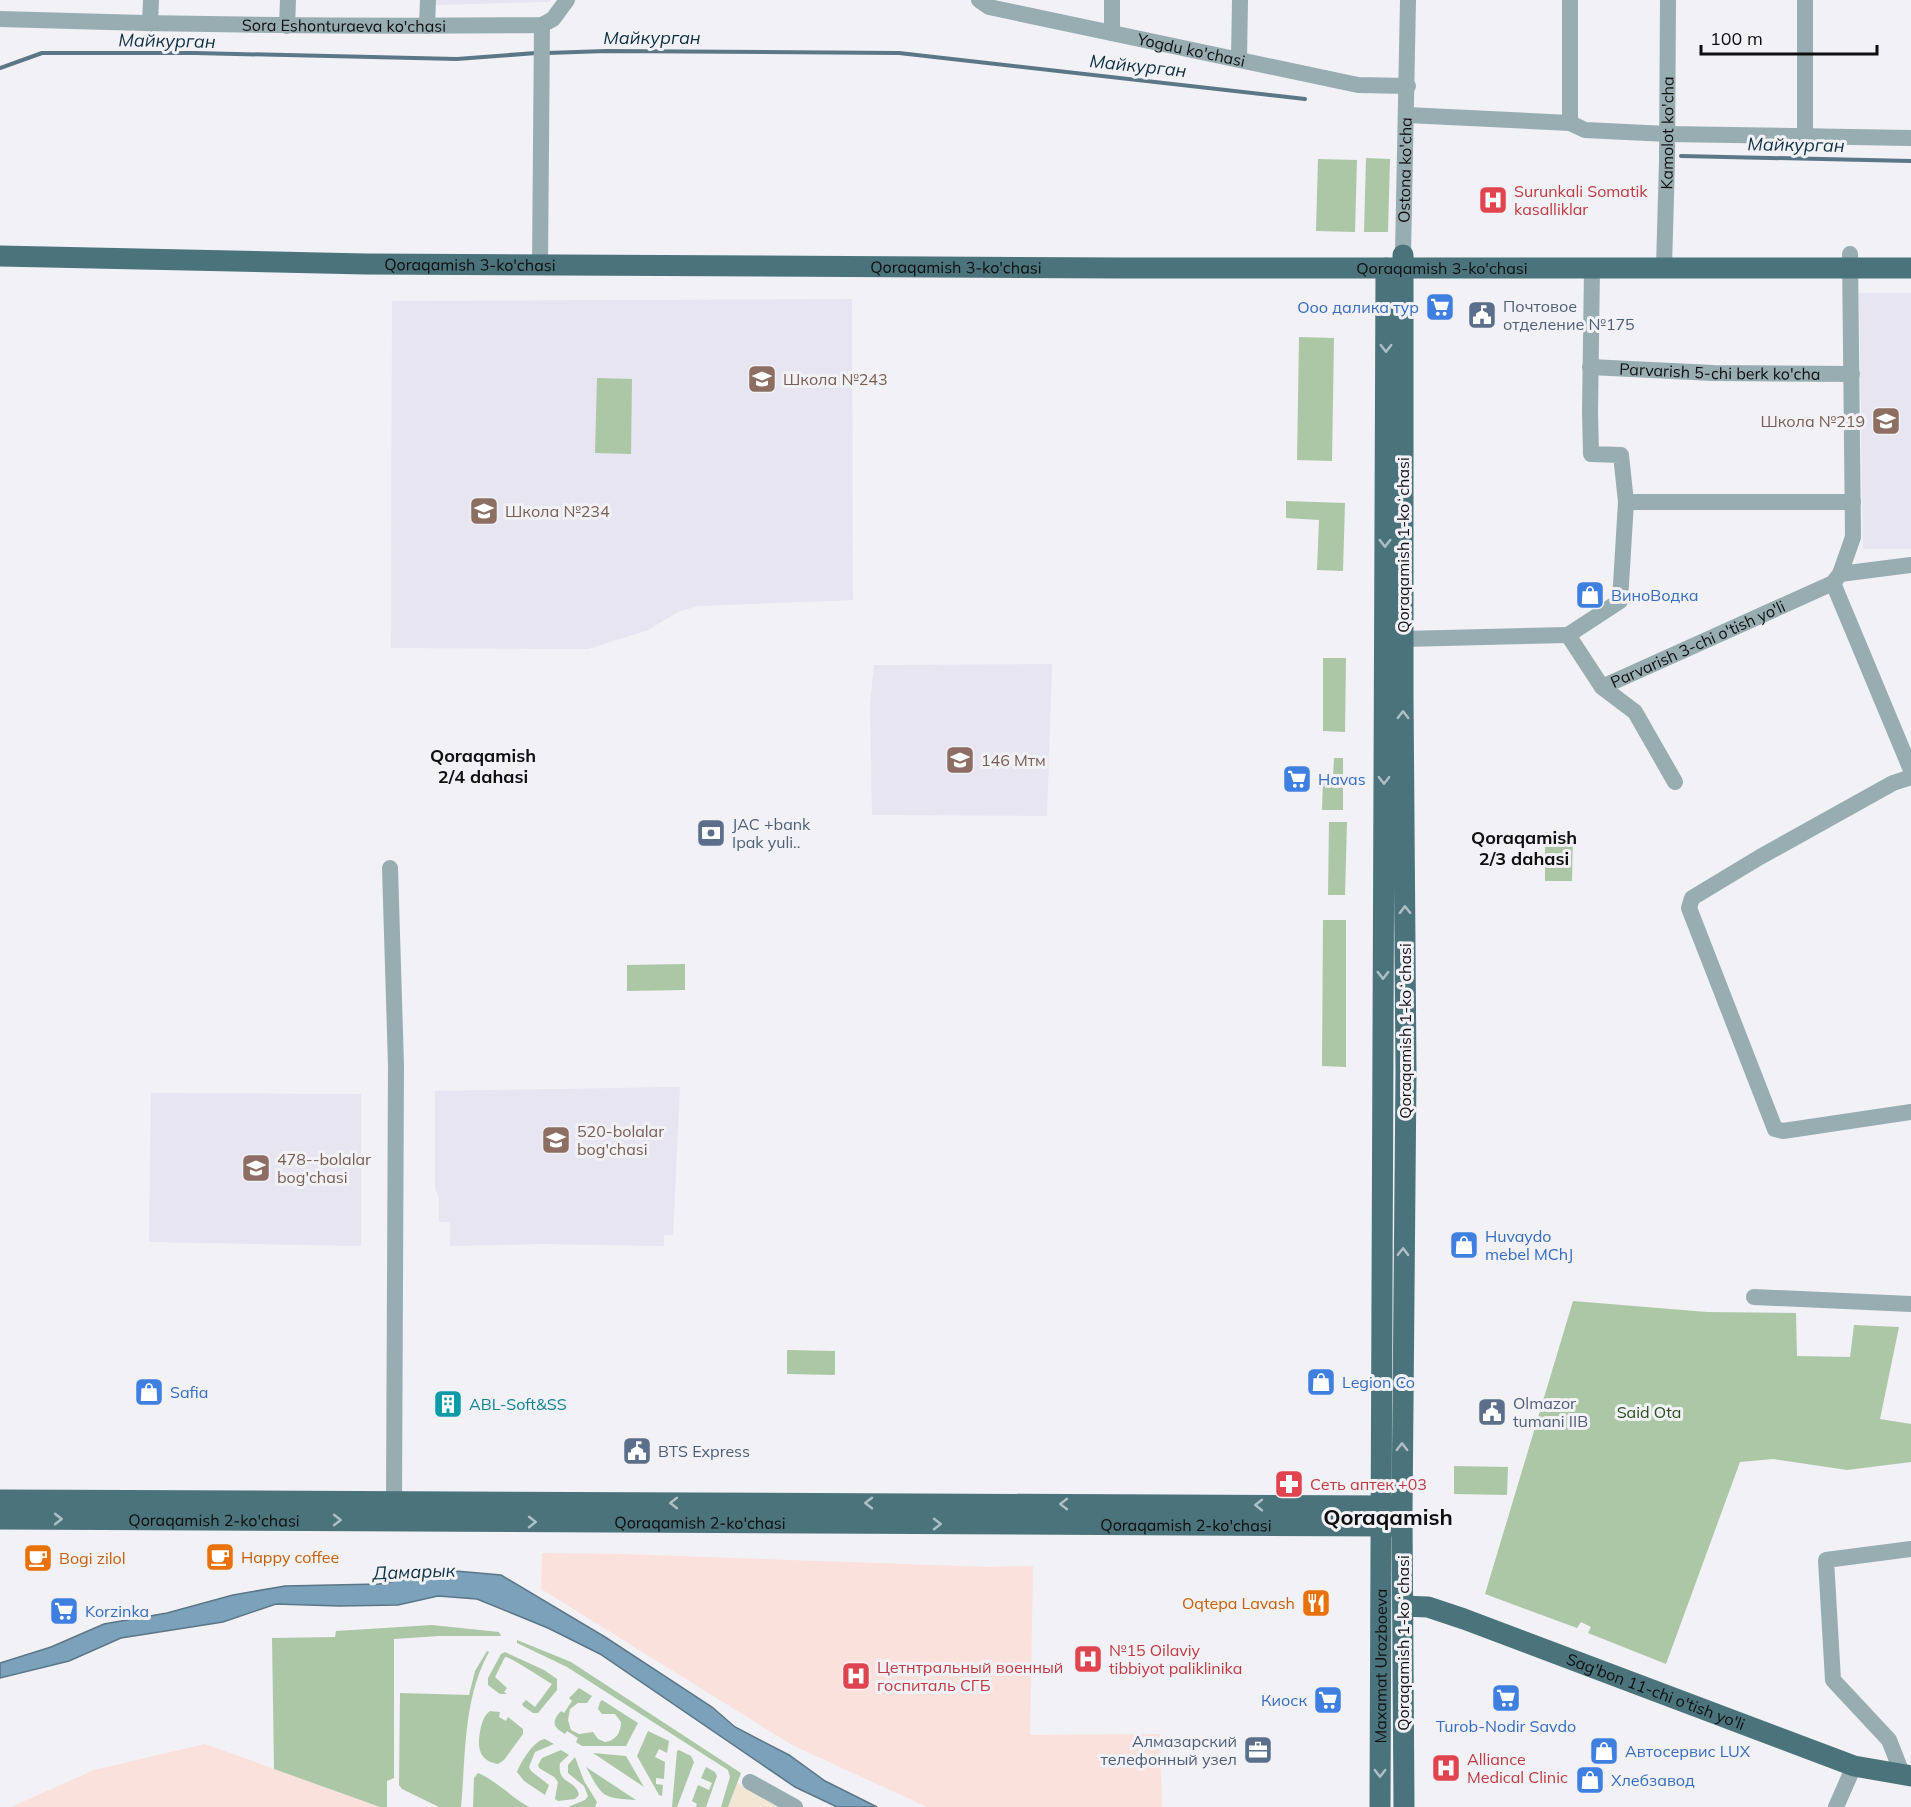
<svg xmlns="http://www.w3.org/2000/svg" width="1911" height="1807" viewBox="0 0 1911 1807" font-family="Mulish,sans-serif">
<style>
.built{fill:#e6e5f1}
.industrial{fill:#f1e7d2}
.medical{fill:#fbe1db}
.green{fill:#acc7a6}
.water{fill:#7ba2ba;stroke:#5b7687;stroke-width:1.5}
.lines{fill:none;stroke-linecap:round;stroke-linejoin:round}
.stream{stroke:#5b7687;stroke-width:4}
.minor{stroke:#97adb1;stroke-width:16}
.major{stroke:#4b737c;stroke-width:21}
.oneway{stroke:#afbfc5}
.labels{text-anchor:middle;stroke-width:6;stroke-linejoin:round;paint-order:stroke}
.street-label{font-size:16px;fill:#0f0f10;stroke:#f1f1f6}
.health-label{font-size:16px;fill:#be3a42;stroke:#f1f1f6;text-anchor:start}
.service-label{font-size:16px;fill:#4e5e75;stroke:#f1f1f6;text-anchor:start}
.shop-label{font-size:16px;fill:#366cbe;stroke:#f1f1f6;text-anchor:start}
.education-label{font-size:16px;fill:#785e54;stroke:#f1f1f6;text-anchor:start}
.culture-label{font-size:16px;fill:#0d838f;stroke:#f1f1f6;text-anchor:start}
.park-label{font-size:16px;fill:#294e1f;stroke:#f1f1f6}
.food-label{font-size:16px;fill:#c56008;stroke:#f1f1f6;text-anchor:start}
.water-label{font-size:18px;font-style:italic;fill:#0e3043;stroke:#f1f1f6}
.neighbourhood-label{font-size:18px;font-weight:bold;fill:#0f0f10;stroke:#f1f1f6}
.district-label{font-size:22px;font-weight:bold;fill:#0f0f10;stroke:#f1f1f6}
</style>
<rect width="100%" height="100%" fill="#f1f1f6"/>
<path class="built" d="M436,0H551L549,2L436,5Z
M1859,293H1911V549H1863Z
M852,299L853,600L698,606L678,612L648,630L588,649L391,648L392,301Z
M1052,664L1047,816L872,815L870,704L874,665Z
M680,1087L673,1235H664V1246L540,1244L450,1246V1222H439V1197L435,1189V1091Z
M151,1093L361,1094V1246L149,1242Z"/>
<path class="industrial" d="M737,1783L783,1807H728Z"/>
<path class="medical" d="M542,1553L620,1554L989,1567L1033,1566L1030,1735L1160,1734L1162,1807H927L792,1745L541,1589Z
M205,1744L380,1807H11L94,1770Z"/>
<path class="green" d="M1366,158L1390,159L1388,232H1364Z
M1318,159L1357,160L1355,232L1316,231Z
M1299,337L1334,338L1332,461L1297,460Z
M597,378L632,379L631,454L595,453Z
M1286,501L1345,503L1343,571L1317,570L1319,520L1286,518Z
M1323,658H1346L1345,732L1323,731Z
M1334,758H1343V810H1322L1323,778H1333Z
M1329,822H1347L1345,895H1328Z
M1545,832H1573L1572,881H1545Z
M1323,920H1346V1067L1322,1066Z
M685,964V990L627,991V965Z
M1573,1301L1707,1312L1796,1313L1797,1356L1850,1357L1854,1325L1899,1327L1880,1419L1911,1424V1462L1847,1470L1773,1459L1740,1462L1666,1664L1588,1633L1591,1627L1581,1622L1577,1628L1485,1594Z
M787,1350L835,1351V1375L787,1374Z
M1454,1466L1508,1467L1507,1495L1454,1494Z
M432,1625L499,1632L501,1636H439L394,1639V1778L387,1781V1807H380L274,1769L272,1638L335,1637L336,1631Z
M517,1640L571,1662L741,1773L728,1807H721L730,1777L728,1770L567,1667L517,1643Z
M487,1651L489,1652C463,1698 466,1756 461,1807H439L402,1789L399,1785L400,1693L469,1695L475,1671Z
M505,1652L544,1670L557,1679V1690L538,1713H533L523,1706L522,1704L526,1700L535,1707L552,1684C543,1679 511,1657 505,1657L495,1677L507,1688L504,1692L507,1694H500L488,1685V1678L501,1654Z
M579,1688L592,1696L587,1703H578L570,1709L568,1720L571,1730L579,1734L593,1732L598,1739L605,1742C616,1741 621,1732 621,1722L615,1714H602L598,1709L600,1702L602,1700L638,1723L626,1746H582L576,1742L578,1738L567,1731L565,1734C553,1727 551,1722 561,1711L564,1713L572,1701L569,1698Z
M490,1711L500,1712L499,1717L506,1721L508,1717L523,1729V1734L504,1760L498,1764C477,1761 477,1744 481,1727C483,1720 484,1716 490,1711Z
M648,1731L669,1741L667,1753L659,1749L655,1757L665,1762L664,1779L656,1778V1784L663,1785L662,1796L659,1795L637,1756Z
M545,1739L554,1744L535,1752L529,1767L531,1771L549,1785L545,1795L524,1781L517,1772C521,1762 534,1740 545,1739Z
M561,1750L569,1755L560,1763C557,1785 576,1779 579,1795L575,1799L558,1801L555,1799L558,1782L554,1777L539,1768L538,1765L542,1758Z
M679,1750L691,1756L694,1762L677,1807H672L677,1751Z
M593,1753L626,1756L644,1787Z
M575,1757L584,1781L597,1802L595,1807H568L585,1800L588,1796L584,1786L568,1773V1765Z
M586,1767L636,1800C601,1798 603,1797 586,1767Z
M706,1767L715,1772L717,1776L706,1807H696L697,1804L692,1801L698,1785L709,1790L712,1783L701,1778Z
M478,1773C497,1781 511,1797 529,1807H473L474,1778Z"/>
<path class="water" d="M433,1569L501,1575L605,1637L712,1707L735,1727L789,1755L825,1781L877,1807H837L795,1787L600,1654L548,1628L477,1599L438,1596L398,1605L339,1606L276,1604L223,1622L121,1638L69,1661L0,1678V1663L51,1647L104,1624L167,1613L233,1595L285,1586L379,1584L413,1578Z"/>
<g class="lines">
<path class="stream" d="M547,53L606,51L899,53L1305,99
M0,68L42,53H195L457,59L536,53
M1681,156L1911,161"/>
<g class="minor">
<path id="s1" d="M979,0L989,7L1358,85L1408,86"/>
<path d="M1112,0V33"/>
<path id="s2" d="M0,19C181,25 361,27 542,25L553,19L567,0"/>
<path d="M150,24L151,0"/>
<path d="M287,26L288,0"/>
<path d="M427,26L428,0"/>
<path d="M1239,59L1240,0"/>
<path d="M1407,115L1570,123L1585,130L1667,134L1911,138"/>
<path d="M1570,123V0"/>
<path d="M1805,136V0"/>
<path id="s3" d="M1403,254L1408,0"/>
<path d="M540,265L542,25"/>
<path id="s4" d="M1664,267L1667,161L1668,0"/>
<path d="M1592,268L1590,412L1591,454L1621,455L1626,502H1853"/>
<path id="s5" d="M1590,367L1713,373L1852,374"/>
<path d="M1840,574L1911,565"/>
<path d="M1833,583L1911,770"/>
<path d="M1568,635L1602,687L1635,712L1675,782"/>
<path d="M1568,635L1620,601L1626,502"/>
<path d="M1403,639L1568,635"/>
<path id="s6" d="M1602,687L1833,583L1840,574L1853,537L1850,254"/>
<path d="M1911,777L1893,783L1760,857L1692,898L1689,908L1775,1129L1783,1131L1911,1112"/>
<path d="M390,868L396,1065L394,1502"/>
<path d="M1754,1297L1911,1304"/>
<path d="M1901,1775L1900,1768L1889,1740L1833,1680L1826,1560L1911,1549"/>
<path d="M750,1782L795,1807"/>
<path d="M1836,1807L1854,1766"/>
</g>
<g class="major">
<path d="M1403,255V696L1406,1072L1402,1515L1404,1807"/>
<path id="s7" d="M0,256L365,264L1122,268H1911"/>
<path d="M0,1500L1395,1506"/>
<path id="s8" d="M0,1519L1394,1526"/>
<path id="s9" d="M1403,1606L1428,1607L1464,1619L1854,1766L1911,1776"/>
<path id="s10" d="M1380,1807L1386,268"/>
</g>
</g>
<defs><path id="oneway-chevron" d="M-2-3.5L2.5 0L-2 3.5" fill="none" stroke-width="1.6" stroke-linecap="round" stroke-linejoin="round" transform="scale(1.5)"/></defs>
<g class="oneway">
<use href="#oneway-chevron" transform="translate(1386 348) rotate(90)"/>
<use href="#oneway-chevron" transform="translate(1385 543) rotate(90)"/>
<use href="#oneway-chevron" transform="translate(1403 715) rotate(-90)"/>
<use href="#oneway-chevron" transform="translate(1384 780) rotate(90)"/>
<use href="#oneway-chevron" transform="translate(1405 910) rotate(-91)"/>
<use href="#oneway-chevron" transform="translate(1383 975) rotate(90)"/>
<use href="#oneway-chevron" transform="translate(1403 1252) rotate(-89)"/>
<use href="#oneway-chevron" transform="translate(1402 1447) rotate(-90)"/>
<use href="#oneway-chevron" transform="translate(674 1503) rotate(-180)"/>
<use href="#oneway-chevron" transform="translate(869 1503) rotate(180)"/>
<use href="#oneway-chevron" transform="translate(1064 1504) rotate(-180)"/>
<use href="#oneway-chevron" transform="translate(1259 1505) rotate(-180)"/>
<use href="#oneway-chevron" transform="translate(58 1519)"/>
<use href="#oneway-chevron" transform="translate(337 1520)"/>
<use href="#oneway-chevron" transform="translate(532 1522)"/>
<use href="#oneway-chevron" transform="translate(937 1524)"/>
<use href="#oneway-chevron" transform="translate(1380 1773) rotate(90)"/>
</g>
<defs>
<g id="hospital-square" transform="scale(1.5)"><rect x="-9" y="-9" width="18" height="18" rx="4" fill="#e0444e" stroke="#f1f1f6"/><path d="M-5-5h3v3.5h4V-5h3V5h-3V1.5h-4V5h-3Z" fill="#fff"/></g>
<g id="supermarket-square" transform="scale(1.5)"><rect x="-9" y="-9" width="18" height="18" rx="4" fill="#3f7fe0" stroke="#f1f1f6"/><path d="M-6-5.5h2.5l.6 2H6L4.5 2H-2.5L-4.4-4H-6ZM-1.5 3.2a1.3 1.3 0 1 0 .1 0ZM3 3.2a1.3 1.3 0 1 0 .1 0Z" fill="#fff"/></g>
<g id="civic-square" transform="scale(1.5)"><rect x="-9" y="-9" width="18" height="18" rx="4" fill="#5c6f8a" stroke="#f1f1f6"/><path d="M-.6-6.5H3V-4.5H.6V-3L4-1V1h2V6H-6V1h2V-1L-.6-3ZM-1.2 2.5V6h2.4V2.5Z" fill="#fff"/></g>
<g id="school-square" transform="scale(1.5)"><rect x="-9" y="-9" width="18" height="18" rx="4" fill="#8d6e63" stroke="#f1f1f6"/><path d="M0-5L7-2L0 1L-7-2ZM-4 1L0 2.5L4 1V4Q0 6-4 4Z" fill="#fff"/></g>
<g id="shop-square" transform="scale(1.5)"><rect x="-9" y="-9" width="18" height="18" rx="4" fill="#3f7fe0" stroke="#f1f1f6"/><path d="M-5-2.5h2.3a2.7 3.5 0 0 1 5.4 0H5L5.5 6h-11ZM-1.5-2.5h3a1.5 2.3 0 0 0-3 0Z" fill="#fff"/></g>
<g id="bank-square" transform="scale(1.5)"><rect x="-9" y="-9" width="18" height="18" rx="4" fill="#5c6f8a" stroke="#f1f1f6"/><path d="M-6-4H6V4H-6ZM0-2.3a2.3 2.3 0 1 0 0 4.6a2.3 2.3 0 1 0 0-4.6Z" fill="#fff"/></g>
<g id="building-square" transform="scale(1.5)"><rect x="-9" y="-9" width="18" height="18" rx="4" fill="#0f9aa8" stroke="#f1f1f6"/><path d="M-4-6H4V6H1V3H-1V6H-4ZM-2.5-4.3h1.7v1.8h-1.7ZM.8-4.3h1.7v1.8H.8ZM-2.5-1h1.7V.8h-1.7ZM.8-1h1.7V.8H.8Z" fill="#fff"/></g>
<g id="pharmacy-square" transform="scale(1.5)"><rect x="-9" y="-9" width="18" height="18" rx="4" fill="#e0444e" stroke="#f1f1f6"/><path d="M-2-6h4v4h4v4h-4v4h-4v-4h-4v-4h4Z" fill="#fff"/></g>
<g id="cafe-square" transform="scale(1.5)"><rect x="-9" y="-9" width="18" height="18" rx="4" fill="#e8710a" stroke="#f1f1f6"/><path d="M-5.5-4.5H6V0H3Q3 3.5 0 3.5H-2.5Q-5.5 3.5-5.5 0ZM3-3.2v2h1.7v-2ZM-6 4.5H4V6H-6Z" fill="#fff"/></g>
<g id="restaurant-square" transform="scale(1.5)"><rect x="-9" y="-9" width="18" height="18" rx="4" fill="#e8710a" stroke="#f1f1f6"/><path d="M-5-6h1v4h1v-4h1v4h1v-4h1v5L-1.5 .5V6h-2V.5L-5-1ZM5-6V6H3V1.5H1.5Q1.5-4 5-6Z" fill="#fff"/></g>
<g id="office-square" transform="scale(1.5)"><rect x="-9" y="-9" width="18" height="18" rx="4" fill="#5c6f8a" stroke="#f1f1f6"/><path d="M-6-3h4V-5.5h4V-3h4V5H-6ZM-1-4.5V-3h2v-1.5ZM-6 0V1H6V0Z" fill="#fff"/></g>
</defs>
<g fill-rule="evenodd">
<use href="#hospital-square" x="1493" y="200"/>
<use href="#supermarket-square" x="1440" y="307"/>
<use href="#civic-square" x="1482" y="315"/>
<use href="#school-square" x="762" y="379"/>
<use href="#school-square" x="1886" y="421"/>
<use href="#school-square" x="484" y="511"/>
<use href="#shop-square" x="1590" y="595"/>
<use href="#school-square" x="960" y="760"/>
<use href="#supermarket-square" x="1297" y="779"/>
<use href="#bank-square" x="711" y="833"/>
<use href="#school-square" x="556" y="1140"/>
<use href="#school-square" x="256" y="1168"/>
<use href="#shop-square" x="1464" y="1245"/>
<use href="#shop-square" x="1321" y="1382"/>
<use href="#shop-square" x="149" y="1392"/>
<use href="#building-square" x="448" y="1404"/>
<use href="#civic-square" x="1492" y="1412"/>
<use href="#civic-square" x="637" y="1451"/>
<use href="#pharmacy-square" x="1289" y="1484"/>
<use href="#cafe-square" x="220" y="1557"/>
<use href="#cafe-square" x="38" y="1558"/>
<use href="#restaurant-square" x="1316" y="1603"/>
<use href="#supermarket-square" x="64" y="1611"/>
<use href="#hospital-square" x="1088" y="1659"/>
<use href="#hospital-square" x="856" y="1676"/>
<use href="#supermarket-square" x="1506" y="1698"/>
<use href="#supermarket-square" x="1328" y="1700"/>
<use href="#office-square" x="1258" y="1750"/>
<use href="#shop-square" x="1604" y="1751"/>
<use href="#hospital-square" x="1446" y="1768"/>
<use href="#shop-square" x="1590" y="1780"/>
</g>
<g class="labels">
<g class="street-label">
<text dy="6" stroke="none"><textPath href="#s2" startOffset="344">Sora Eshonturaeva ko'chasi</textPath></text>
<text dy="6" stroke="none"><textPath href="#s1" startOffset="219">Yogdu ko'chasi</textPath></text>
<text dy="6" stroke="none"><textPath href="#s4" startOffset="134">Kamolot ko'cha</textPath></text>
<text dy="6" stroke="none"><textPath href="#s3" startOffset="84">Ostona ko'cha</textPath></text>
<text dy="6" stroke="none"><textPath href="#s7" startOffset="470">Qoraqamish 3-ko'chasi</textPath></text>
<text dy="6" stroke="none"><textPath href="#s7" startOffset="956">Qoraqamish 3-ko'chasi</textPath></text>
<text dy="6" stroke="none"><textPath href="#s7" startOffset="1442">Qoraqamish 3-ko'chasi</textPath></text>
<text dy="6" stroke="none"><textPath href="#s5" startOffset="130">Parvarish 5-chi berk ko'cha</textPath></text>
<text transform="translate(1403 545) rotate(-90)" y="6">Qoraqamish 1-koʻchasi</text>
<text dy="6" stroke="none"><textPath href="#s6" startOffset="105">Parvarish 3-chi o'tish yo'li</textPath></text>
<text transform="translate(1405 1031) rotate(-90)" y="6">Qoraqamish 1-koʻchasi</text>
<text dy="6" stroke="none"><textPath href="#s8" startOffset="214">Qoraqamish 2-ko'chasi</textPath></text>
<text dy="6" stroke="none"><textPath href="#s8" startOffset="700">Qoraqamish 2-ko'chasi</textPath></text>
<text dy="6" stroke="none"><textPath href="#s8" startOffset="1186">Qoraqamish 2-ko'chasi</textPath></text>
<text transform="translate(1403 1643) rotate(-90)" y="6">Qoraqamish 1-koʻchasi</text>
<text dy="6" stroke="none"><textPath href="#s10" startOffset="141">Maxamat Urozboeva</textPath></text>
<text dy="6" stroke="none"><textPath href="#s9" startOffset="268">Sag'bon 11-chi o'tish yo'li</textPath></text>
</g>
<g class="health-label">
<text x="1514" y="197">Surunkali Somatik<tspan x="1514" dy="18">kasalliklar</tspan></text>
<text x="1310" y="1490">Сеть аптек +03</text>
<text x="1109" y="1656">№15 Oilaviy<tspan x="1109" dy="18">tibbiyot paliklinika</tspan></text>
<text x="877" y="1673">Цетнтральный военный<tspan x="877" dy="18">госпиталь СГБ</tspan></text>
<text x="1467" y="1765">Alliance<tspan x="1467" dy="18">Medical Clinic</tspan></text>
</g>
<g class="service-label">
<text x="1503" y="312">Почтовое<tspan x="1503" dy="18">отделение №175</tspan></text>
<text x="732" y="830">JAC +bank<tspan x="732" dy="18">Ipak yuli..</tspan></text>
<text x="1513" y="1409">Olmazor<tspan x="1513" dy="18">tumani IIB</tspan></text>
<text x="658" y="1457">BTS Express</text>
<text x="1237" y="1747" text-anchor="end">Алмазарский<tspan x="1237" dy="18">телефонный узел</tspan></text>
</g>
<g class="shop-label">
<text x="1419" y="313" text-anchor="end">Ооо далика тур</text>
<text x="1611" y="601">ВиноВодка</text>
<text x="1318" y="785">Havas</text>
<text x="1485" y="1242">Huvaydo<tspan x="1485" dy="18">mebel MChJ</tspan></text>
<text x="1342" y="1388">Legion Co</text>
<text x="170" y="1398">Safia</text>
<text x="85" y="1617">Korzinka</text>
<text x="1307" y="1706" text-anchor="end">Киоск</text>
<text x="1506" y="1732" text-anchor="middle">Turob-Nodir Savdo</text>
<text x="1625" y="1757">Автосервис LUX</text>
<text x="1611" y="1786">Хлебзавод</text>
</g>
<g class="education-label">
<text x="783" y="385">Школа №243</text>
<text x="1865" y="427" text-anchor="end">Школа №219</text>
<text x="505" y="517">Школа №234</text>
<text x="981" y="766">146 Мтм</text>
<text x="577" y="1137">520-bolalar<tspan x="577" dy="18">bog'chasi</tspan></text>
<text x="277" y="1165">478--bolalar<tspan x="277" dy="18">bog'chasi</tspan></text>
</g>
<g class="culture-label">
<text x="469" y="1410">ABL-Soft&amp;SS</text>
</g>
<g class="park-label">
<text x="1649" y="1418">Said Ota</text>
</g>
<g class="food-label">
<text x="241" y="1563">Happy coffee</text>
<text x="59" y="1564">Bogi zilol</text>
<text x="1295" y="1609" text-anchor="end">Oqtepa Lavash</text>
</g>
<g class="water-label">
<text x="652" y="44">Майкурган</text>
<text transform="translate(167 41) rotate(1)" y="6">Майкурган</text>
<text transform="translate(1138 66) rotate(6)" y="6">Майкурган</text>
<text transform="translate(1796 145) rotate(1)" y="6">Майкурган</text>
<text transform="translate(414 1572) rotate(-2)" y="6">Дамарык</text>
</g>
<g class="neighbourhood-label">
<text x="483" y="762">Qoraqamish<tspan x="483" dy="21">2/4 dahasi</tspan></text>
<text x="1524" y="844">Qoraqamish<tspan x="1524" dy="21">2/3 dahasi</tspan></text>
</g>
<g class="district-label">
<text x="1388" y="1525">Qoraqamish</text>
</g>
</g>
<path d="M1701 45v9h176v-9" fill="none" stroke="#0f0f10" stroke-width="3"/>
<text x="1710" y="45" font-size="18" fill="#0f0f10" stroke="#f1f1f6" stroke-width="4.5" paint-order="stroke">100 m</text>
</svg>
